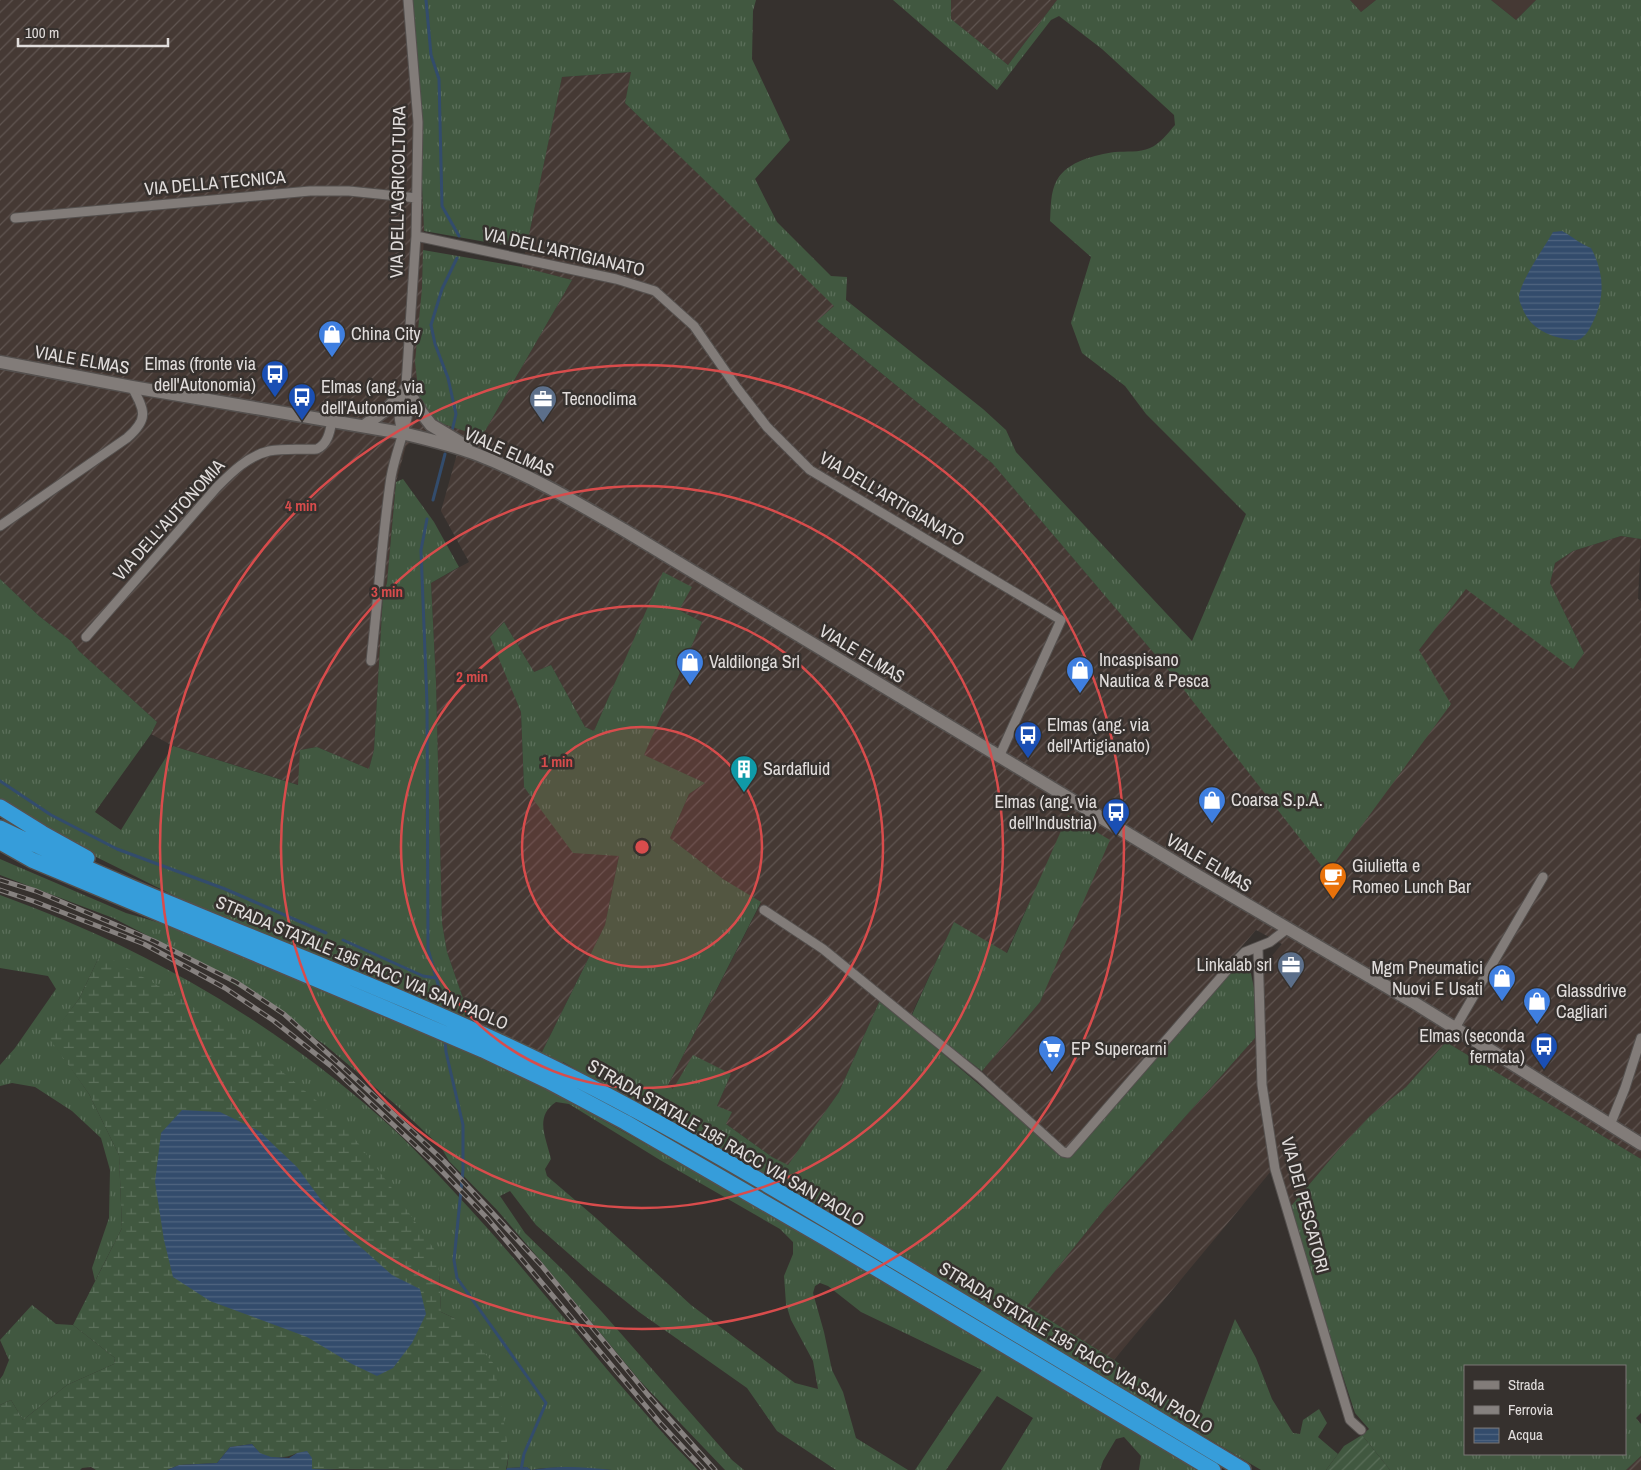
<svg xmlns="http://www.w3.org/2000/svg" width="1641" height="1470" viewBox="0 0 1641 1470" font-family="'Archivo Narrow',sans-serif">
<style>
.built{fill:#453934}
.industrial{fill:url(#industrial-furrows)}
.grass{fill:url(#grass-tufts);fill-rule:evenodd}
.wetland{fill:url(#wetland-marsh)}
.garden{fill:url(#garden-furrows)}
.water{fill:url(#water-rules)}
.lines{fill:none;stroke-linecap:round;stroke-linejoin:round}
.stream{stroke:#334c6c;stroke-width:3}
.street-casing{stroke:#54504e;stroke-width:11}
.secondary-casing{stroke:#54504e;stroke-width:15}
.highway-casing{stroke:#54504e;stroke-width:18}
.street{stroke:#827c79;stroke-width:9}
.secondary{stroke:#827c79;stroke-width:12}
.highway{stroke:#369dda;stroke-width:15}
.rail-casing{stroke:#86817f;stroke-width:5}
.rail{stroke:#36312e;stroke-width:3;stroke-dasharray:9;stroke-linecap:butt}
.ring{fill:none;stroke:#d84c4c;stroke-width:2.5}
.labels{text-anchor:middle;stroke-width:5;stroke-linejoin:round;paint-order:stroke}
.street-label{font-size:18px;fill:#e1dddc;stroke:#36312e}
.poi-label{font-size:18px;fill:#e1dddc;stroke:#36312e;text-anchor:start}
.centre{fill:#d84c4c;stroke:#36312e;stroke-width:2.5}
.ring-label{font-size:15px;text-anchor:middle;font-weight:bold;fill:#d84c4c;stroke:#36312e;stroke-width:5;stroke-linejoin:round;paint-order:stroke}
</style>
<defs>
<pattern id="industrial-furrows" width="10" height="10" patternUnits="userSpaceOnUse" patternTransform="scale(1.25)"><rect width="10" height="10" fill="#453934"/><path d="M-1 1l2-2M0 10L10 0M9 11l2-2" fill="none" stroke="#605551"/></pattern>
<pattern id="grass-tufts" width="24" height="20" patternUnits="userSpaceOnUse" patternTransform="scale(1.25)"><rect width="24" height="20" fill="#415840"/><path d="M3 7l-1-3M5 7V3M7 7l1-3M15 17l-1-3M17 17v-4M19 17l1-3" fill="none" stroke="#5c705b"/></pattern>
<pattern id="wetland-marsh" width="20" height="14" patternUnits="userSpaceOnUse" patternTransform="scale(1.25)"><rect width="20" height="14" fill="#415840"/><path d="M1 5h8M5 5V1M11 12h8M15 12V8" fill="none" stroke="#5c705b"/></pattern>
<pattern id="garden-furrows" width="10" height="10" patternUnits="userSpaceOnUse" patternTransform="scale(1.25)"><rect width="10" height="10" fill="#415840"/><path d="M-1 1l2-2M0 10L10 0M9 11l2-2" fill="none" stroke="#5c705b"/></pattern>
<pattern id="water-rules" width="6" height="5" patternUnits="userSpaceOnUse" patternTransform="scale(1.25)"><rect width="6" height="5" fill="#334c6c"/><path d="M0 2.5h6" fill="none" stroke="#506580"/></pattern>
</defs>
<rect width="100%" height="100%" fill="#36312e"/>
<path class="built" d="M1350,0H1376L1361,12Z
M1491,0H1536L1516,20Z"/>
<path class="industrial" d="M0,0H411L416,50L424,231L422,288L485,431L572,280L522,267L562,77L632,72L625,103L835,306L818,322L992,463L1194,700L1419,650L1466,588L1573,668L1584,653L1550,583L1555,563L1573,551L1621,536L1641,539L1638,599L1641,601V1159L1446,1042L1406,1087L1371,1115L1340,1148L1291,1206L1277,1164L1114,1360L1027,1306L1120,1190L1255,1038L1254,988L1270,958L1282,944L1256,930L1069,1147L1066,1149L982,1071L1040,1002L1055,965L1027,907L1006,954L954,923L907,1024L880,1000L839,1092L788,1166L772,1157L726,1124L717,1106L731,1074L673,1089L668,1085L761,903L723,879L670,838L689,794L705,783L643,755L702,622L679,610L664,572L594,731L585,727L551,665L534,672L504,622L491,636L521,712L524,787L619,855L605,925L542,1052L475,1021L465,1004L447,952L442,923L436,682L431,583L469,562L441,511L457,454L425,445L410,443L406,446L396,482L387,583L383,594L374,750L369,769L317,747L300,750L299,785L173,746L151,734L157,722L79,651L71,641L39,616L0,579Z
M951,0H1057L1008,65L951,19Z
M1641,1456V1470H1626Z"/>
<path class="grass" d="M411,0H756L753,11L752,59L790,140L755,179L777,222L831,276L847,277L846,300L983,409L1006,430L1016,452L1192,641L1246,514L1146,414L1125,386L1082,353L1071,323L1091,257L1050,221C1051,208 1050,192 1057,180C1068,161 1095,155 1115,152C1126,151 1139,153 1150,148C1160,144 1168,133 1175,125L1174,115L1102,49L1059,16L1051,20L997,90L893,0H951V19L1008,65L1057,0H1350L1361,12L1376,0H1491L1516,20L1536,0H1641V539L1621,536L1573,551L1555,563L1550,583L1584,653L1573,669L1466,589L1419,650L1451,704L1327,873L1170,672L992,463L817,321L834,306L625,103L631,72L562,77L526,249L424,231L416,50Z
M423,250L522,267L572,280L485,431L480,436L440,423L428,412L419,397L415,362L422,288Z
M403,479L434,522L459,567L431,583L436,682L442,923L447,952L465,1004L479,1010L475,1021L542,1052L605,925L619,856L573,853L524,787L521,712L490,637L504,622L534,672L551,665L585,727L594,731L663,572L692,587L679,610L702,622L644,755L705,783L689,794L670,838L723,879L761,902L668,1085L673,1089L693,1055L731,1074L717,1106L732,1112L726,1124L772,1157L788,1165L839,1092L880,1000L1063,1156H1071L1236,967L1248,959L1254,988L1255,1038L1120,1190L1027,1306L1114,1360L1197,1419L1235,1319L1256,1358L1272,1399L1293,1433L1300,1434L1303,1420L1319,1409L1327,1423L1318,1437L1338,1454L1326,1470H1261L850,1226L563,1062L544,1088L786,1221L1011,1356L1016,1362L1120,1424L1202,1470H1139L1141,1456L1124,1437L1116,1439L1103,1461L1100,1470H1001L1033,1418L997,1396L946,1470H915L982,1370L861,1312L828,1286L820,1283L815,1286L813,1293L824,1332L832,1370L843,1392L856,1438L908,1470H836L777,1431L747,1388L639,1312L593,1275L536,1225L510,1191L500,1196L525,1233L567,1274L602,1312L732,1460L744,1470H725L641,1382L540,1260L497,1210L449,1161L441,1147L396,1105L325,1045L249,993L176,950L113,918L0,875V859L126,913L157,922L210,943L220,916L183,900L76,847L0,802V579L39,616L71,641L79,651L157,722L151,734L95,812L121,830L173,746L298,785L300,750L317,747L369,769L374,750L383,594L387,583L396,482ZM556,1102L569,1104L660,1160L780,1229L793,1242V1254L784,1276L786,1304L791,1320L813,1361L818,1389L795,1383L691,1305L596,1218L547,1176L545,1169L551,1159C546,1137 534,1117 556,1102Z
M1068,815L1110,840L1040,1002L982,1071L911,1017L954,922L1007,953Z
M0,895C141,946 268,1018 380,1117C412,1145 441,1178 470,1209C548,1294 617,1388 698,1470C669,1470 641,1470 612,1470C585,1469 558,1465 531,1470L527,1467L507,1468L509,1453L454,1318L441,1312L439,1271L98,959L79,999L50,1038L89,1094L119,1155L122,1228L95,1281L92,1268L109,1218L110,1170L101,1138L72,1111L35,1087L12,1083L0,1086V1065L15,1048L56,989L48,976L0,968Z
M1446,1042L1641,1159V1413L1636,1418L1641,1424V1456L1626,1470H1390L1362,1435L1369,1429L1355,1413L1334,1349L1291,1206L1340,1148L1371,1115L1406,1087ZM1465,1366H1625V1454H1465Z
M32,1305L56,1324L73,1325L115,1358L114,1364L67,1385L23,1420L11,1400L0,1405V1379L3,1375L9,1360L0,1340Z"/>
<path class="wetland" d="M106,956L183,1000L254,1048L343,1123L391,1187L434,1249L439,1271L441,1312L454,1318L494,1364L509,1453L506,1470L312,1469L297,1453C287,1458 271,1460 261,1454C258,1452 255,1447 252,1444L230,1447L217,1463L179,1465L167,1470H96L91,1467L82,1468L80,1470H0V1405L11,1400L23,1420L67,1385L114,1364L115,1358L73,1325L122,1228L119,1155L89,1094L49,1038L79,999L98,959Z"/>
<path class="garden" d="M1362,1435L1390,1470H1326L1344,1446Z"/>
<path class="water" d="M1562,231C1572,236 1580,244 1591,248C1605,274 1605,298 1592,324C1589,330 1584,339 1577,340C1574,341 1568,339 1565,339C1546,336 1528,326 1522,307C1520,303 1519,300 1519,296C1521,280 1544,248 1553,232Z
M182,1110L220,1112L259,1131L297,1167L346,1234L392,1275L420,1289L426,1314L412,1343L393,1368L377,1376L352,1364L307,1337L210,1301L173,1277L164,1240L155,1182L161,1133Z
M252,1444L260,1453L271,1457L289,1458L297,1453L307,1451L312,1458V1469L337,1470H167L179,1465L217,1463L230,1447Z
M527,1467L531,1470C558,1465 585,1467 612,1470H506L507,1468Z"/>
<g class="lines">
<path class="stream" d="M426,0L431,55L439,79L442,206L459,236
M452,431L456,414L448,378L435,344L431,325L442,289L457,258
M433,500L445,454
M427,519L421,550L427,703L428,949L443,1002L444,1013
M0,781L51,815L117,849L225,889L326,933
M343,940L423,976L436,978
M445,1039L446,1052L463,1125V1170L454,1260L457,1278L546,1403L524,1454L521,1470"/>
<g class="street-casing">
<path id="street" d="M15,218L310,191H349L417,198
M416,236L616,279L655,291L694,326L737,388L767,427L810,470L1061,620L999,757
M402,433C398,416 396,400 406,385L416,236L418,122L408,0
M0,526L127,438C149,419 145,411 132,387
M86,637L217,487C232,472 248,456 269,451C285,448 301,450 317,449C328,444 330,431 332,421
M371,661C378,600 382,538 391,477C396,449 409,423 411,395
M764,910L823,949L980,1077L1063,1152L1068,1153L1228,969L1245,952L1270,942L1287,929
M1258,949L1262,1085L1275,1169L1350,1420L1361,1430
M1455,1028L1543,877
M1610,1125L1625,1088L1641,1038"/>
</g>
<g class="secondary-casing">
<path id="secondary" d="M0,362L132,387L402,433C427,439 453,445 476,454C528,474 576,502 624,530L1193,873L1413,1002L1641,1144
M411,396L421,412L431,425L466,446
M364,426L388,408L400,395"/>
</g>
<g class="highway-casing">
<path id="highway" d="M0,807L42,833L87,858
M0,828C182,916 375,979 556,1069C671,1126 782,1193 893,1260C1009,1330 1126,1400 1243,1470
M0,842L32,860L380,1006L483,1050L548,1081L625,1122L827,1239L1213,1470"/>
</g>
<use href="#street" class="street"/>
<use href="#secondary" class="secondary"/>
<use href="#highway" class="highway"/>
<g class="rail-casing">
<path id="rail" d="M0,880L36,891L154,941L236,982L284,1014L344,1068L444,1161L541,1265L648,1395L715,1470
M0,890L33,901L144,944L225,988L274,1021L331,1066L435,1164L488,1219L661,1424L704,1470"/>
</g>
<use href="#rail" class="rail"/>
</g>
<circle cx="642" cy="847" r="120" fill="#d84c4c" fill-opacity=".12"/>
<g class="ring">
<circle cx="642" cy="847" r="120"/>
<circle cx="642" cy="847" r="241"/>
<circle cx="642" cy="847" r="361"/>
<circle cx="642" cy="847" r="482"/>
</g>
<defs>
<g id="shop-pin" transform="scale(1.4375)"><path d="M0 17L-7.5 6A9.5 9.5 0 1 1 7.5 6Z" fill="#3f7fe0" stroke="#36312e"/><path d="M-5-2.5h2.3a2.7 3.5 0 0 1 5.4 0H5L5.5 6h-11ZM-1.5-2.5h3a1.5 2.3 0 0 0-3 0Z" fill="#fff"/></g>
<g id="bus-pin" transform="scale(1.4375)"><path d="M0 17L-7.5 6A9.5 9.5 0 1 1 7.5 6Z" fill="#1a4fb4" stroke="#36312e"/><path d="M-5-6H5V4H4V6H2V4H-2V6H-4V4H-5ZM-3.5-4V0h7V-4ZM-3.5 1.2v1.5H-2V1.2ZM2 1.2v1.5H3.5V1.2Z" fill="#fff"/></g>
<g id="office-pin" transform="scale(1.4375)"><path d="M0 17L-7.5 6A9.5 9.5 0 1 1 7.5 6Z" fill="#5c6f8a" stroke="#36312e"/><path d="M-6-3h4V-5.5h4V-3h4V5H-6ZM-1-4.5V-3h2v-1.5ZM-6 0V1H6V0Z" fill="#fff"/></g>
<g id="building-pin" transform="scale(1.4375)"><path d="M0 17L-7.5 6A9.5 9.5 0 1 1 7.5 6Z" fill="#0f9aa8" stroke="#36312e"/><path d="M-4-6H4V6H1V3H-1V6H-4ZM-2.5-4.3h1.7v1.8h-1.7ZM.8-4.3h1.7v1.8H.8ZM-2.5-1h1.7V.8h-1.7ZM.8-1h1.7V.8H.8Z" fill="#fff"/></g>
<g id="cafe-pin" transform="scale(1.4375)"><path d="M0 17L-7.5 6A9.5 9.5 0 1 1 7.5 6Z" fill="#e8710a" stroke="#36312e"/><path d="M-5.5-4.5H6V0H3Q3 3.5 0 3.5H-2.5Q-5.5 3.5-5.5 0ZM3-3.2v2h1.7v-2ZM-6 4.5H4V6H-6Z" fill="#fff"/></g>
<g id="supermarket-pin" transform="scale(1.4375)"><path d="M0 17L-7.5 6A9.5 9.5 0 1 1 7.5 6Z" fill="#3f7fe0" stroke="#36312e"/><path d="M-6-5.5h2.5l.6 2H6L4.5 2H-2.5L-4.4-4H-6ZM-1.5 3.2a1.3 1.3 0 1 0 .1 0ZM3 3.2a1.3 1.3 0 1 0 .1 0Z" fill="#fff"/></g>
</defs>
<g fill-rule="evenodd">
<use href="#shop-pin" x="332" y="334"/>
<use href="#bus-pin" x="275" y="374"/>
<use href="#bus-pin" x="302" y="397"/>
<use href="#office-pin" x="543" y="399"/>
<use href="#shop-pin" x="690" y="662"/>
<use href="#shop-pin" x="1080" y="670"/>
<use href="#bus-pin" x="1028" y="735"/>
<use href="#building-pin" x="744" y="769"/>
<use href="#shop-pin" x="1212" y="800"/>
<use href="#bus-pin" x="1116" y="812"/>
<use href="#cafe-pin" x="1333" y="876"/>
<use href="#office-pin" x="1291" y="965"/>
<use href="#shop-pin" x="1502" y="978"/>
<use href="#shop-pin" x="1537" y="1001"/>
<use href="#bus-pin" x="1544" y="1046"/>
<use href="#supermarket-pin" x="1052" y="1049"/>
</g>
<g class="labels">
<g class="street-label">
<text transform="translate(215 183) rotate(-5)" y="6">VIA DELLA TECNICA</text>
<text transform="translate(398 192) rotate(-89)" y="6">VIA DELL'AGRICOLTURA</text>
<text transform="translate(564 252) rotate(13)" y="6">VIA DELL'ARTIGIANATO</text>
<text transform="translate(82 360) rotate(10)" y="6">VIALE ELMAS</text>
<text transform="translate(509 452) rotate(24)" y="6">VIALE ELMAS</text>
<text transform="translate(892 499) rotate(31)" y="6">VIA DELL'ARTIGIANATO</text>
<text transform="translate(169 520) rotate(-48)" y="6">VIA DELL'AUTONOMIA</text>
<text transform="translate(862 654) rotate(31)" y="6">VIALE ELMAS</text>
<text transform="translate(1209 863) rotate(31)" y="6">VIALE ELMAS</text>
<text transform="translate(362 963) rotate(23)" y="6">STRADA STATALE 195 RACC VIA SAN PAOLO</text>
<text transform="translate(726 1143) rotate(30)" y="6">STRADA STATALE 195 RACC VIA SAN PAOLO</text>
<text transform="translate(1305 1205) rotate(75)" y="6">VIA DEI PESCATORI</text>
<text transform="translate(1076 1348) rotate(31)" y="6">STRADA STATALE 195 RACC VIA SAN PAOLO</text>
</g>
<g class="poi-label">
<text x="351" y="340">China City</text>
<text x="256" y="370" text-anchor="end">Elmas (fronte via<tspan x="256" dy="21">dell'Autonomia)</tspan></text>
<text x="321" y="393">Elmas (ang. via<tspan x="321" dy="21">dell'Autonomia)</tspan></text>
<text x="562" y="405">Tecnoclima</text>
<text x="1099" y="666">Incaspisano<tspan x="1099" dy="21">Nautica &amp; Pesca</tspan></text>
<text x="709" y="668">Valdilonga Srl</text>
<text x="1047" y="731">Elmas (ang. via<tspan x="1047" dy="21">dell'Artigianato)</tspan></text>
<text x="763" y="775">Sardafluid</text>
<text x="1231" y="806">Coarsa S.p.A.</text>
<text x="1097" y="808" text-anchor="end">Elmas (ang. via<tspan x="1097" dy="21">dell'Industria)</tspan></text>
<text x="1352" y="872">Giulietta e<tspan x="1352" dy="21">Romeo Lunch Bar</tspan></text>
<text x="1272" y="971" text-anchor="end">Linkalab srl</text>
<text x="1483" y="974" text-anchor="end">Mgm Pneumatici<tspan x="1483" dy="21">Nuovi E Usati</tspan></text>
<text x="1556" y="997">Glassdrive<tspan x="1556" dy="21">Cagliari</tspan></text>
<text x="1525" y="1042" text-anchor="end">Elmas (seconda<tspan x="1525" dy="21">fermata)</tspan></text>
<text x="1071" y="1055">EP Supercarni</text>
</g>
</g>
<circle cx="642" cy="847" r="8" class="centre"/>
<g class="ring-label">
<text x="301" y="511">4 min</text>
<text x="387" y="597">3 min</text>
<text x="472" y="682">2 min</text>
<text x="557" y="767">1 min</text>
</g>
<rect x="1464" y="1365" width="162" height="90" fill="#36312e" stroke="#7a7674"/>
<rect x="1474" y="1381" width="25" height="8" fill="#827c79" stroke="#7a7674"/>
<text x="1508" y="1390" font-size="15" fill="#e1dddc">Strada</text>
<rect x="1474" y="1406" width="25" height="8" fill="#86817f" stroke="#7a7674"/>
<text x="1508" y="1415" font-size="15" fill="#e1dddc">Ferrovia</text>
<rect x="1474" y="1428" width="25" height="15" fill="url(#water-rules)" stroke="#7a7674"/>
<text x="1508" y="1440" font-size="15" fill="#e1dddc">Acqua</text>
<path d="M18 38v8h150v-8" fill="none" stroke="#e1dddc" stroke-width="2.5"/>
<text x="25" y="38" font-size="15" fill="#e1dddc" stroke="#36312e" stroke-width="4" paint-order="stroke">100 m</text>
</svg>
